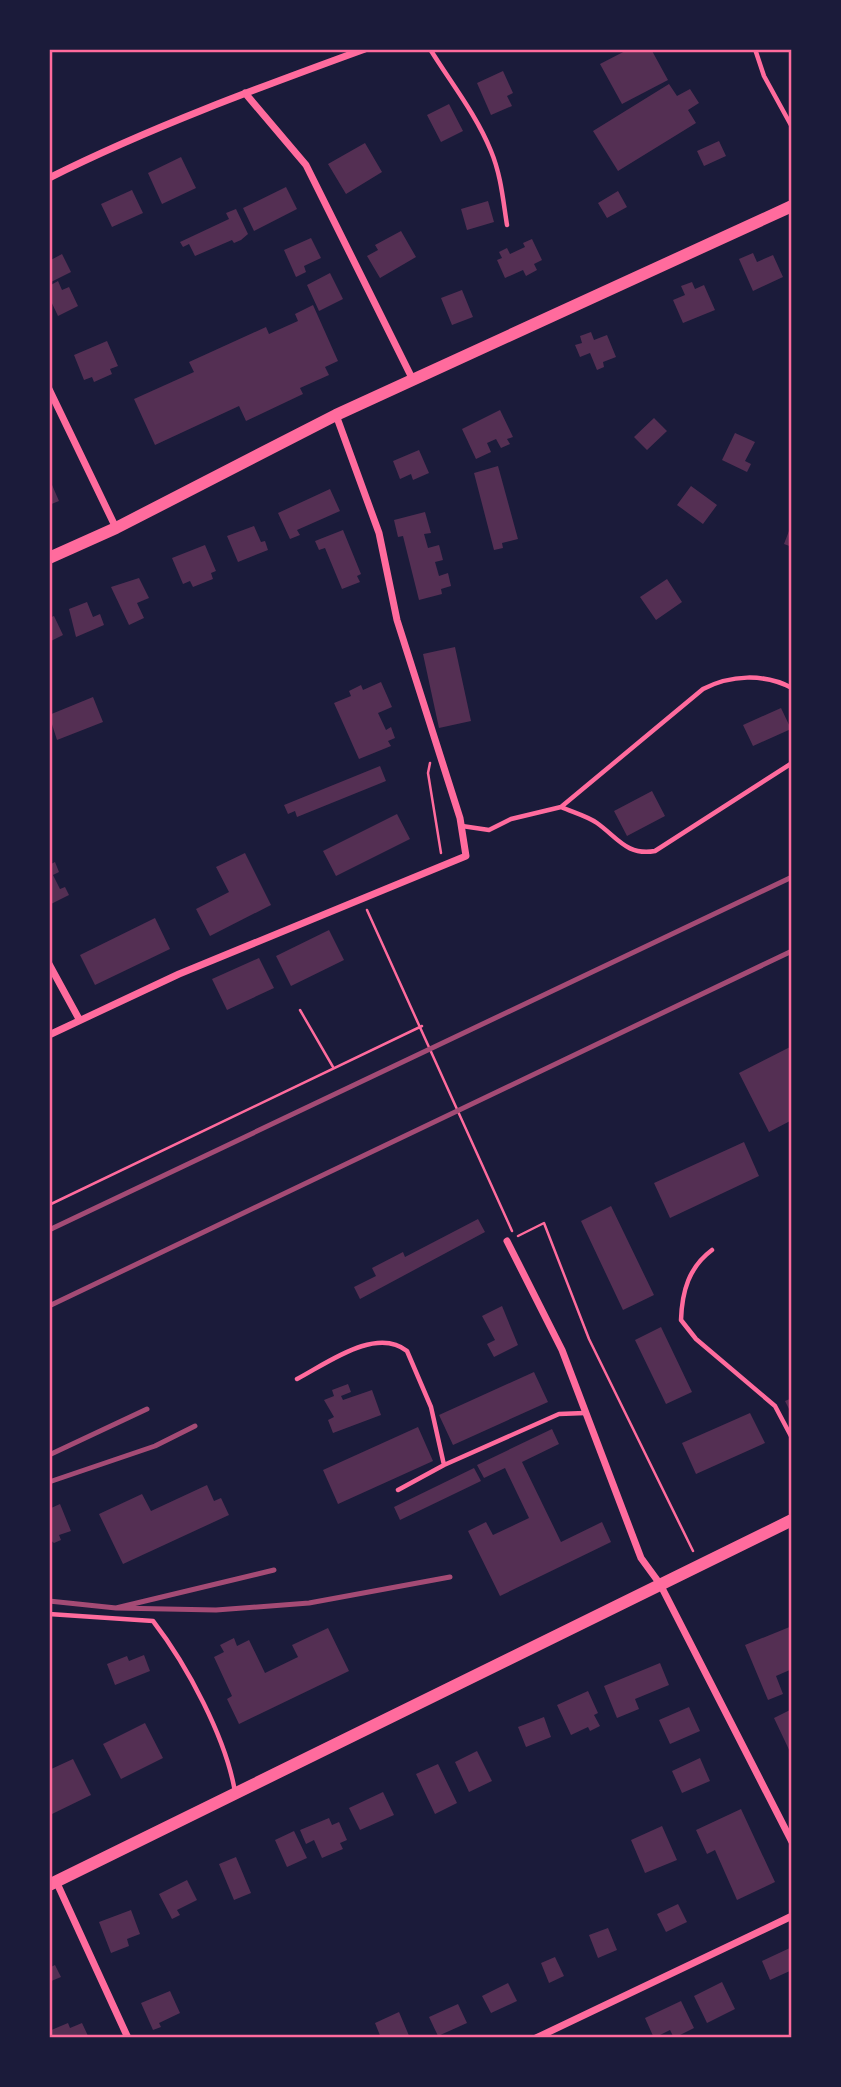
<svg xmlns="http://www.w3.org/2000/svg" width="841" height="2087" viewBox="0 0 841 2087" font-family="Helvetica,sans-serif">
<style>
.building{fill:#542f53}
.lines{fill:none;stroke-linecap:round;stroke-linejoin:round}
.path{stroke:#ff6b9d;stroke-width:2.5}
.service{stroke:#ff6b9d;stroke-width:4.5}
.minor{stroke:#ff6b9d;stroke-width:7}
.secondary{stroke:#ff6b9d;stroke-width:12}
.rail{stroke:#a44b75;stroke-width:5}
.neatline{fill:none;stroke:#ff6b9d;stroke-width:2.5}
</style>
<rect width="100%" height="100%" fill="#1b1b3a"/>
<path class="building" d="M629,49H651L668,80L622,104L600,64Z
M503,71L513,93L507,96L512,106L491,115L477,83Z
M669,84L677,96L690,89L699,103L688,110L696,123L618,171L593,131Z
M449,104L463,131L441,142L427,115Z
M719,141L726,156L704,166L697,151Z
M365,143L382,172L346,194L328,164Z
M181,157L196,188L162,204L148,173Z
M286,187L297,209L254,231L243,208Z
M132,190L143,213L112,227L101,204Z
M618,191L627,207L607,218L598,203Z
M488,201L494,222L467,230L461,209Z
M236,209L248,234L241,240L234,243L232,240L195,256L189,244L183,247L180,242L229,219L226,213Z
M401,231L416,257L380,278L367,256L378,250L375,245Z
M311,238L321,258L304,266L306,272L296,277L284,250Z
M532,239L542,260L534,264L537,270L526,276L523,270L505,278L497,260L502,258L499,252L507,248L510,254L525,247L523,243Z
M753,253L757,262L773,255L783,277L753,291L739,259Z
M62,254L71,272L49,283V261Z
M330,273L343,299L319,311L307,285Z
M58,281L62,290L69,287L78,306L58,316L49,297V286Z
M692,282L695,289L704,285L715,310L683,323L673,300L685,295L681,286Z
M462,290L473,317L452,325L441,298Z
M313,305L338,361L325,367L329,375L300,388L303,394L246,421L239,406L155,445L134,399L194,372L189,362L266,327L269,334L298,321L295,314Z
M591,332L594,340L607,335L616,357L603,362L604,367L597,370L590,353L580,357L575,345L582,343L580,336Z
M107,341L118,366L110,369L112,374L94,382L92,377L84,380L74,355Z
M500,410L513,437L507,439L510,444L501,448L496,439L487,443L491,452L476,459L462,429Z
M654,418L667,431L647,450L634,437Z
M735,433L755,442L745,461L751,464L747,472L722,460Z
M419,450L429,473L413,480L411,474L400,479L393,461Z
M498,466L518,539L502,543L503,548L494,550L474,473Z
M49,478L59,501L49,505Z
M691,486L717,505L703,524L677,505Z
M330,489L340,511L297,530L300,535L290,539L278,513Z
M425,512L431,533L424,534L428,548L439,545L443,560L435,562L439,576L448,573L451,586L441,589L442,594L419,600L403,536L398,537L394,520Z
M792,523V547L784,544Z
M254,526L261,542L265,541L268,550L238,562L227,536Z
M343,530L361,574L357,576L360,582L342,589L325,548L319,550L315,541Z
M205,545L216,571L211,573L213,579L193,587L190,581L183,584L172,558Z
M139,578L149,598L137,603L144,618L129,625L111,587Z
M667,579L682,602L656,620L640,597Z
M87,602L93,617L100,614L104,625L76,637L69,609Z
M54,616L63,635L49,642V618Z
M455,647L471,721L439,728L423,654Z
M381,682L392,707L378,713L386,730L391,727L395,738L388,741L391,746L359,759L334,703L351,696L349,691L361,685L363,690Z
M93,697L103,722L57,740L49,715Z
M781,708L791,729L753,746L743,725Z
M380,766L386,781L297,817L295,811L288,814L284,805Z
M652,791L665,816L627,836L614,811Z
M397,814L410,839L336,876L323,851Z
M245,853L271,905L210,936L196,909L229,892L216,867Z
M55,862L59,872L53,875L60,889L65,887L69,895L49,905V865Z
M155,918L170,949L95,985L80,955Z
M329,930L344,960L291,986L276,956Z
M259,958L274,988L227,1010L212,979Z
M792,1046V1120L769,1132L739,1073Z
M744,1142L759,1176L670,1218L654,1183Z
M611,1206L654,1295L623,1310L581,1221Z
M478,1219L485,1232L360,1299L354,1287L376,1276L372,1268L403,1252L405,1257Z
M502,1306L518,1345L494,1357L487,1344L495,1340L482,1316Z
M661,1327L692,1392L666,1404L635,1340Z
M534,1372L548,1402L453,1445L439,1415Z
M348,1384L351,1392L341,1396L343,1400L372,1390L381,1415L333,1433L328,1420L334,1417L324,1400L334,1396L332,1390Z
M792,1398V1415L785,1401Z
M750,1413L765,1443L696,1474L682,1443Z
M418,1427L433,1461L338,1504L323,1470Z
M552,1429L559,1444L522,1462L561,1542L602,1522L611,1542L500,1596L468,1531L486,1522L493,1535L529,1518L505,1468L484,1478L477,1465Z
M474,1468L481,1481L400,1520L394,1507Z
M207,1485L214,1501L221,1498L229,1515L123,1564L99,1514L142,1494L151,1511Z
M60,1504L71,1531L59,1535L61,1540L54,1543L49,1539V1509Z
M792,1626V1669L776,1676L783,1694L768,1700L745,1645Z
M328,1628L349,1671L239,1724L227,1699L232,1696L214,1657L224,1652L220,1645L234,1638L237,1646L249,1640L265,1673L298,1657L292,1645Z
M144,1655L150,1671L115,1685L107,1664L127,1656L129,1661Z
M660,1663L669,1685L635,1699L639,1709L617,1718L604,1686Z
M588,1691L598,1713L594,1715L600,1726L590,1731L588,1727L571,1735L557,1705Z
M689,1707L700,1731L670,1744L659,1720Z
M792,1709V1756L774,1718Z
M544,1717L551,1737L526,1747L518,1727Z
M145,1723L163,1758L121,1779L103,1744Z
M477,1751L492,1781L469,1792L455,1762Z
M700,1758L710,1781L682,1793L672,1771Z
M73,1759L91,1795L52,1814L49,1808V1770Z
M438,1764L457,1803L435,1814L416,1774Z
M383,1792L394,1815L360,1830L349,1808Z
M741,1809L775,1882L737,1900L715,1850L707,1854L696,1830Z
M329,1818L332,1825L339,1822L347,1840L340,1843L343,1849L322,1858L314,1840L306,1844L300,1830Z
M662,1826L677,1860L645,1873L631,1840Z
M294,1831L307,1858L287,1867L275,1840Z
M236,1857L251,1893L234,1900L219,1864Z
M187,1880L197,1900L177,1910L180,1915L172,1919L159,1894Z
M678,1904L687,1922L666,1932L657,1914Z
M131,1910L140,1934L127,1939L129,1946L111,1953L99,1922Z
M608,1928L617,1950L598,1958L589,1935Z
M792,1947V1970L770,1980L762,1961Z
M555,1957L564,1976L549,1983L541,1963Z
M55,1965L61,1977L49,1982V1968Z
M722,1982L735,2009L707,2023L694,1996Z
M508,1983L517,2001L491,2013L482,1996Z
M170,1991L180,2013L159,2023L161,2027L153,2030L141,2003Z
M681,2001L694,2028L674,2038L670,2030L654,2038L645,2018Z
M458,2004L467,2023L438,2036L429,2017Z
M399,2012L410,2038H381L375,2023Z
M68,2023L70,2028L82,2023L89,2038H49V2031Z"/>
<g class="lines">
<path class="path" d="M430,763L428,773L441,853
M367,910L512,1231
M300,1010L333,1067
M49,1205L422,1026
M518,1236L544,1223L589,1339L693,1551"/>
<path class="service" d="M430,49C451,83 476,114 491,151C501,175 503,200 507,225
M755,49L764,76L792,127
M561,807C572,812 587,816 597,823C618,838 627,856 655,851L792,763
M462,826L489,830L511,819L561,807L703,689C730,675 764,673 792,688
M712,1250C689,1267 682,1291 681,1320L696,1339L775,1406L792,1438
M297,1379C326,1364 376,1326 407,1351L431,1407L444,1465
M398,1490L444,1465L559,1414L585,1413
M49,1614L153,1621C187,1665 226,1738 235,1792"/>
<path class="minor" d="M245,93L306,165L413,380
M49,178C151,127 258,88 365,49
M49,389L116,528
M49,964L79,1019
M49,1035L179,974L466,856L460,818L397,620L379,533L336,415
M507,1241L562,1350L641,1558L660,1584L792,1842
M56,1881L128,2038
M536,2038L792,1916"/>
<path class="secondary" d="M49,558L116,528L336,415L792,206
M49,1885L792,1520"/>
<path class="rail" d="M49,1230L792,877
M49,1306L792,951
M49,1455L147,1409
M49,1482L155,1446L195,1426
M49,1601L116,1608L274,1570
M116,1608L216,1610L309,1603L450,1577"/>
</g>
<rect width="841" height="2087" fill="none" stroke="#1b1b3a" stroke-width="102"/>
<rect x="51" y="51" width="739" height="1985" class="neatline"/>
</svg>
